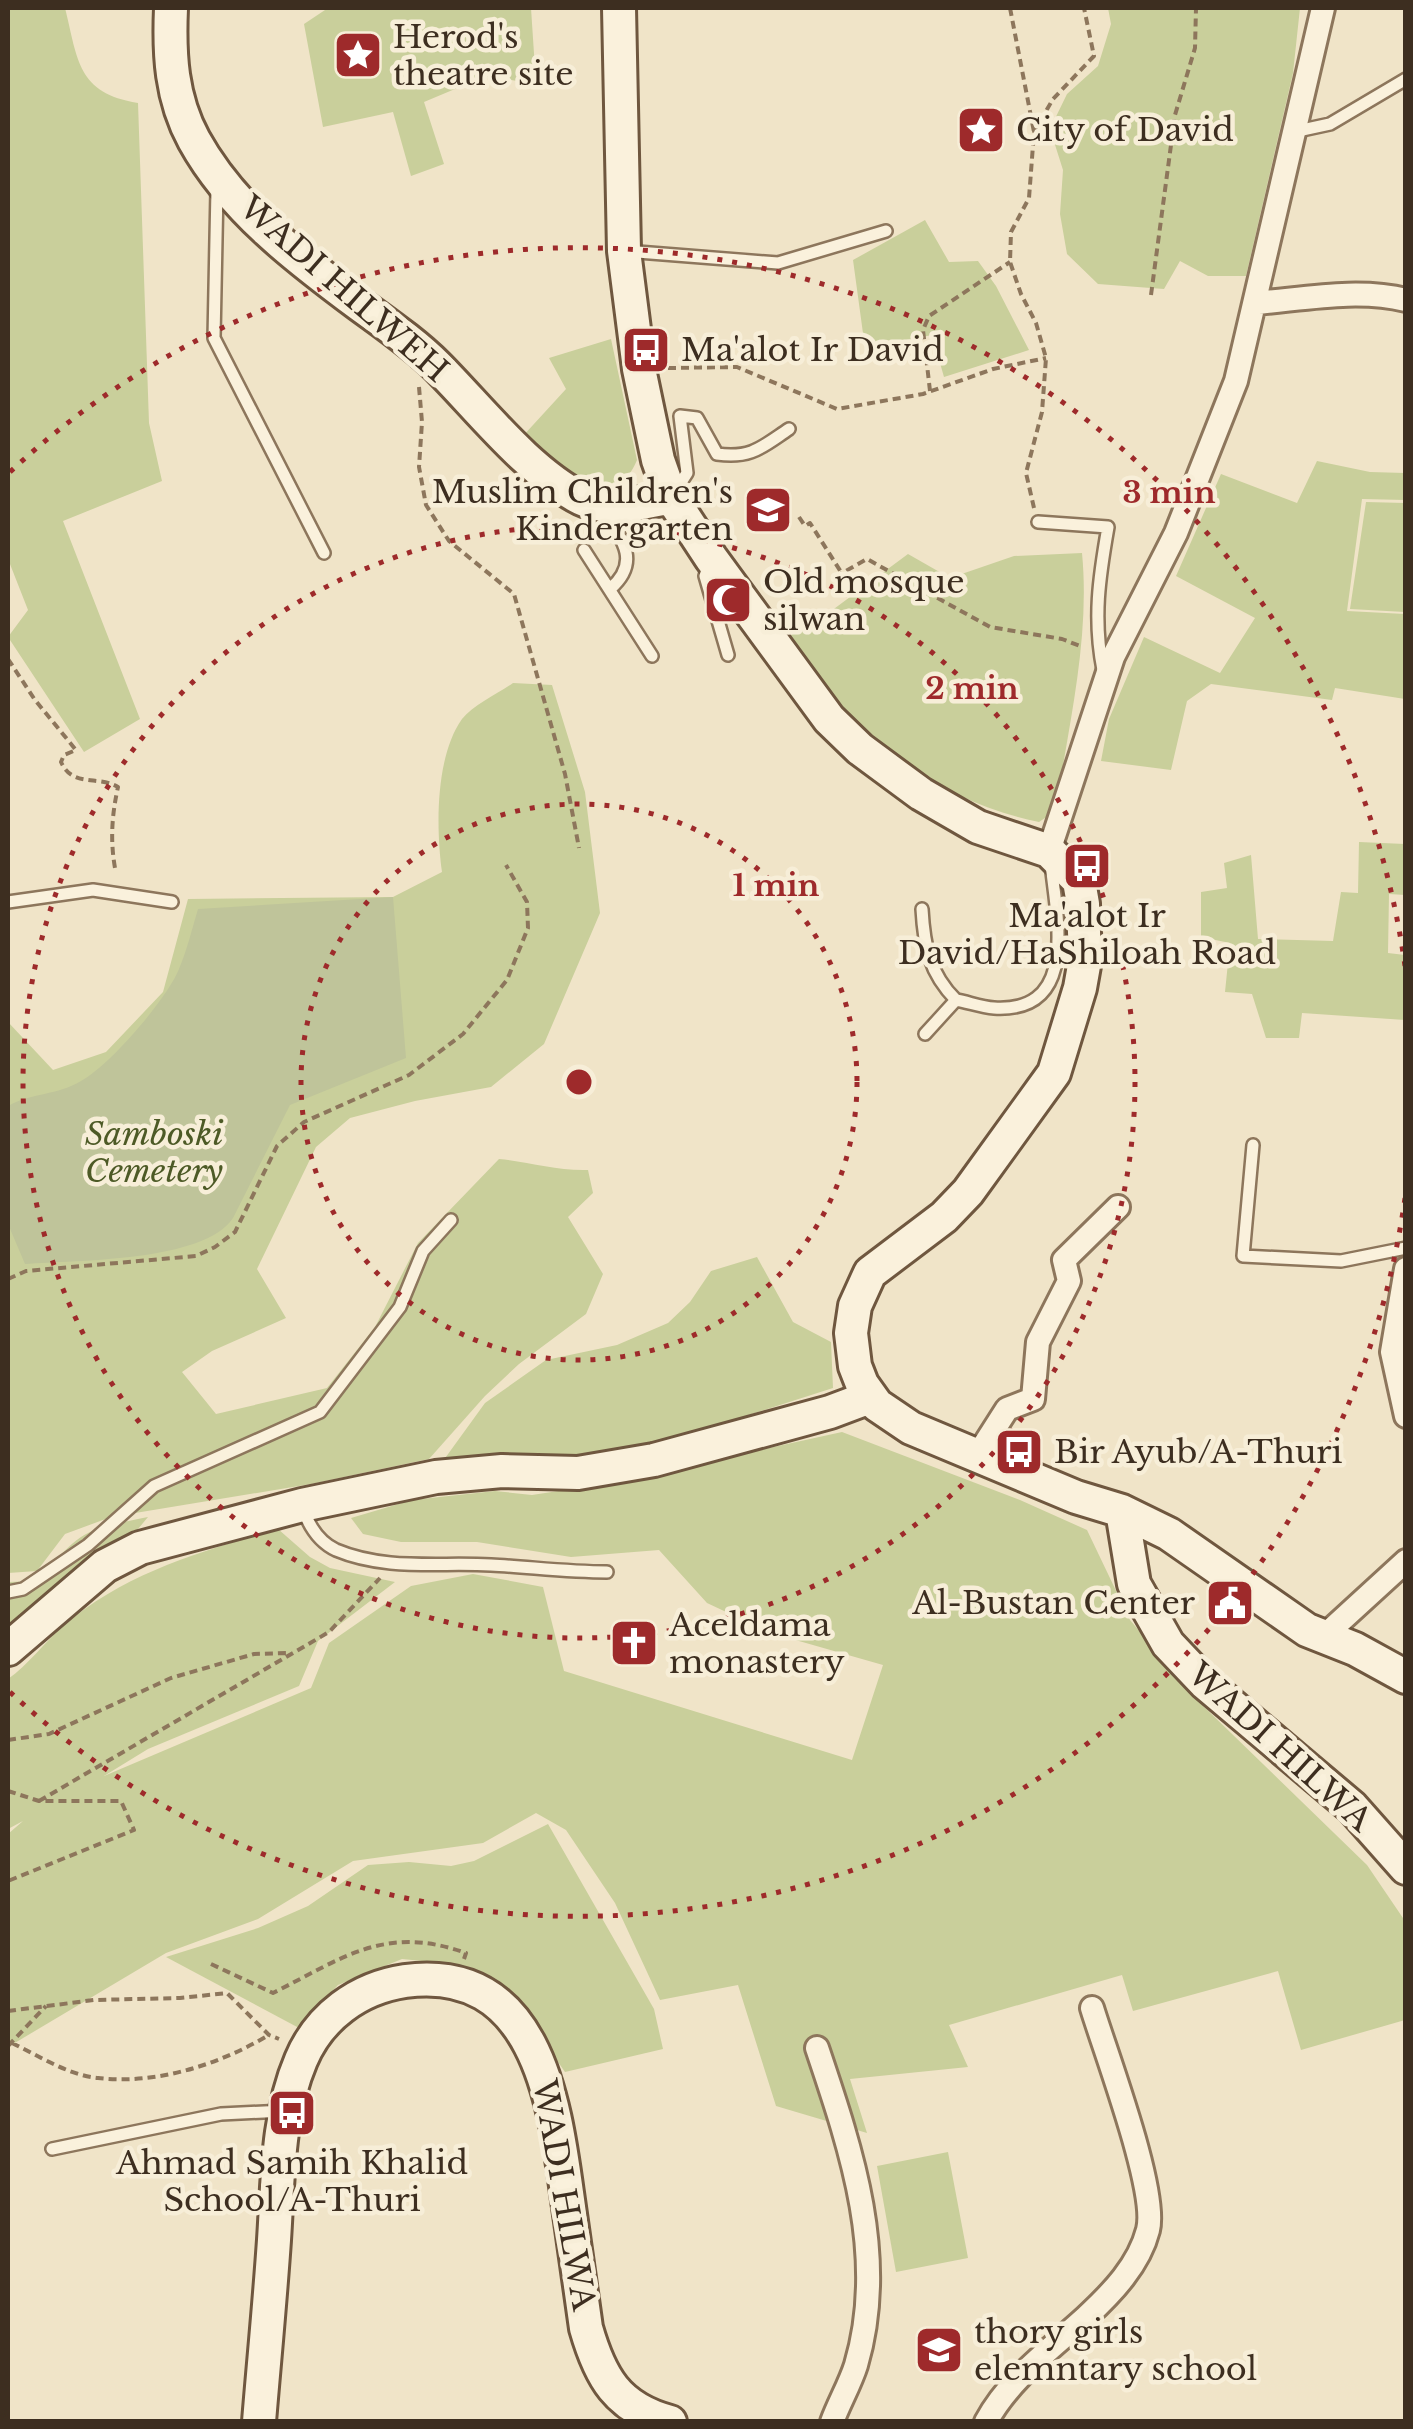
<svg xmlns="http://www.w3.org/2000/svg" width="1413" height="2429" viewBox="0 0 1413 2429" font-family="'Libre Baskerville',serif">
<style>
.green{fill:#c9cf9b}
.cemetery{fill:#bfc49a}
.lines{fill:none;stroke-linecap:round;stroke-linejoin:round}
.lane-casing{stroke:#8d765c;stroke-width:16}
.street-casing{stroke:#8d765c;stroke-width:28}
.secondary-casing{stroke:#6f573f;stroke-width:38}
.path{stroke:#8d765c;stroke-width:4;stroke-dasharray:8 5;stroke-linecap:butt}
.lane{stroke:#faf1dc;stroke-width:11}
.street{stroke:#faf1dc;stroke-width:22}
.secondary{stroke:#faf1dc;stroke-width:32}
.ring{fill:none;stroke:#9e2a2b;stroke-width:5;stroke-dasharray:5 10}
.labels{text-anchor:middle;stroke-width:9;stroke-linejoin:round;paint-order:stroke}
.poi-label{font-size:32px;fill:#3d2e20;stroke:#f7eed8;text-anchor:start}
.street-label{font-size:32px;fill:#3d2e20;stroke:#f7eed8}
.park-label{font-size:32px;font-style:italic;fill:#4d5a26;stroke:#f7eed8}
.centre{fill:#9e2a2b;stroke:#f7eed8;stroke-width:5}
.ring-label{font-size:30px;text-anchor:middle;font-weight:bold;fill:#9e2a2b;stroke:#f7eed8;stroke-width:9;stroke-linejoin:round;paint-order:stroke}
</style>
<rect width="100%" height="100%" fill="#f0e4c8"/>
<path class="green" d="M8,8H65C78,60 77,93 138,103L149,423L162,481L63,521L140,719L84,752L8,637L28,610L8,559Z
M328,8H531L536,84L486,76L424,102L444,164L411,176L393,112L323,127L304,24Z
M1108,8H1300L1293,73L1246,276H1208L1180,261L1164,289L1098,284L1067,254L1060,214L1063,170L1050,129L1067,94L1098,66L1111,24Z
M925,220L949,262L978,261L996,286L1029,350L944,377L932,335L865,348L853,260Z
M611,339L637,460C629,480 611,498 586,489C573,484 536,448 522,437L566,389L549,358Z
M1317,461L1370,472L1405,473V500L1362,499L1347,611L1405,614V699L1335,688L1332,700L1211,684L1187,701L1171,770L1101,761L1109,719L1144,637L1220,673L1255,618L1176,576L1221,474L1297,503Z
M1366,502L1405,503V612L1350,609Z
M1082,553C1090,635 1070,720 1057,801L1048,816L1039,822C965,807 896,766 843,713C822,691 805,662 787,637L819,620L908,554L950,578L1014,556Z
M513,683L552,685L585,792L600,913L544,1044L491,1087L415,1101L350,1118L316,1147L257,1269L286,1318L212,1351L182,1372L216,1414L327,1388L375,1327L418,1243L499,1159C529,1162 557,1171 588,1170L593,1193L568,1217L603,1274L586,1314L519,1364L485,1396L429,1459L311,1484L111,1517L65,1534L37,1571L8,1573V1022L53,1070L106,1052L163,992L188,899L393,897L442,872C436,829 435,757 462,719C473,705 499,693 513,683Z
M1359,842L1405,844V895L1389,894L1388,953L1405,955V1020L1302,1013L1299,1038H1266L1252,994L1225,992L1230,943L1201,937V892L1227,888L1224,863L1251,855L1258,939L1333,941L1341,892L1358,893Z
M757,1257L793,1322L831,1342L833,1388L670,1440L572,1458L443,1461L485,1403L546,1360L617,1345L668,1323L690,1302L711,1271Z
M842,1432L1020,1500L1087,1530L1130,1620L1197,1700L1367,1865L1405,1921V2020L1301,2050L1278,1971L1133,2011L1122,1975L949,2025L968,2067L850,2079L867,2133L776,2106L738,1985L660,2000L615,1903L566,1830L536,1813L483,1843L353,1861L258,1919L166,1953L8,2047V1834L23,1821L8,1829V1679C28,1665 44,1643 63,1626C126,1572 200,1552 278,1529L310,1557L330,1568L395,1582L318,1641L299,1686L148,1749L104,1776L311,1688L329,1643L411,1586L473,1574L543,1587L564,1671L852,1760L883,1665L771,1633L707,1603L659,1550L571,1557L477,1542H401L363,1534L351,1518L412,1500L495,1491L532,1495L604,1484Z
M148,1517L133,1535L85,1567L8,1628V1582L38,1581C81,1530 83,1530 148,1517Z
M548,1824L654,2009L663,2049L565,2072L515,2000L452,1964L402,1959L338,1985L299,2028L166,1957L258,1928L308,1906L368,1865L409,1862L451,1866L474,1861Z
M948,2152L968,2258L896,2272L877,2166Z"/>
<path class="cemetery" d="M393,897L406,1058L290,1105L233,1218C204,1262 77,1260 25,1264L8,1224V1106C31,1093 58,1095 81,1081C109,1066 167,999 179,969C187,950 192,929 198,909Z"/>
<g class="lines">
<g class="lane-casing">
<path id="lane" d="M1293,132L1330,124L1406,79
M217,189L214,338L324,553
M625,251L778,263L886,231
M676,490L687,473L680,416L697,418L717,454C751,459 762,447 789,429
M603,512C623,540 641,562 610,589
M1038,522L1108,527C1099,578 1093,619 1103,670
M584,550L652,656
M708,568L705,576L728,655
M8,902L93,890L172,902
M922,909C924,945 929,973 956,1000C968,1002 981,1007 994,1008C1079,1013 1057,919 1051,864
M925,1034L956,1000
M1253,1145L1243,1256L1341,1261L1406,1248
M303,1509C309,1526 319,1542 336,1550C386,1571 439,1562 491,1565C530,1567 567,1572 607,1572
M8,1592L23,1589L88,1545L154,1486L320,1412L400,1307L423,1251L451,1220
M52,2149L221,2114L284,2111"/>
</g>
<g class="street-casing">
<path id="street" d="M1255,303C1304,299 1357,288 1406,300
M1049,851L1113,657L1176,533L1236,381L1323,8
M1406,1269L1392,1352L1406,1416
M977,1456L1007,1409L1033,1399L1038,1342L1069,1281L1064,1260L1118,1207
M1323,1637L1406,1561
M817,2048C851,2149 888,2257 856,2365C850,2384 839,2403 832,2422
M986,2422C1009,2379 1051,2349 1086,2317C1112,2293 1139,2265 1148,2230C1158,2191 1106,2054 1092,2008"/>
</g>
<g class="secondary-casing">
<path id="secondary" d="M171,8C169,54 171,98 194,140C232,209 298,259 360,305C386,324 414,343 437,366C479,408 528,472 582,499C608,512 643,503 671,497
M619,8L624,251L639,369L658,460L671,497L711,558L829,719L860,749L921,794L978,827L1049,851L1079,881L1083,904L1085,960L1080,988L1054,1073L968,1192L944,1217L870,1273L855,1306L851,1333L855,1366L862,1384L877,1405L911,1428L1076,1497L1122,1511L1169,1534L1307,1630L1355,1649L1406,1677
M1122,1511L1134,1584L1168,1644L1205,1683L1352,1807L1406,1868
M8,1649L105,1566L140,1548L302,1505L436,1477L502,1471L578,1473L654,1460L830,1412L870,1397
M259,2422C264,2361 270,2300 274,2240C278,2180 277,2116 301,2060C319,2017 358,1988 405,1981C535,1964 554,2098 567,2193C573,2238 580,2283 586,2328C600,2377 617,2408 670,2422"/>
</g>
<path class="path" d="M1010,8L1034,132
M1151,295L1175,115L1195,48L1196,8
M668,368L737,367L837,409L923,394L993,369L1046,358
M419,387L422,422L419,467L426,505L449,541L514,594L565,774L579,848
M930,391L923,330L929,316L1010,262
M1034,508L1026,473L1042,412L1046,358L1036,323L1021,294L1010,262L1011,232L1029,198L1034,132L1053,99L1094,56L1084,8
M799,517L805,526L810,523L841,572
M835,577L867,559L990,627L1062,639L1080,646
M8,659L35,700L76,750L64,755L61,762C73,788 97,775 118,787C112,814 110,840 115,868
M8,1279L26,1271L196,1256L215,1247L235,1232L277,1146L304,1122L409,1075L463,1034L507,980L528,928L527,902L506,865
M8,1740L49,1734L171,1678L254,1654L289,1653
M8,1791L39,1801H121L134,1830L8,1881
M39,1801L329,1632L380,1578
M211,1964L273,1993C343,1958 385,1924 466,1953L464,1959
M8,2011L94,2000L180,1998L227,1993L269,2035L279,2039
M12,2043C39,2056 68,2075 98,2078C157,2085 220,2064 269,2035
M8,2046L46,2006"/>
<use href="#lane" class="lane"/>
<use href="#street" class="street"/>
<use href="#secondary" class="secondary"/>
</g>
<g class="ring">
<circle cx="579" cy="1082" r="278"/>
<circle cx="579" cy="1082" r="556"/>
<path d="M1405 1198A834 834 0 0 1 10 1692M10 472A834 834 0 0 1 1405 966"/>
</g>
<defs>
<g id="sight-square" transform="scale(2.5)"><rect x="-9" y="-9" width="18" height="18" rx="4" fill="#9e2a2b" stroke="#f7eed8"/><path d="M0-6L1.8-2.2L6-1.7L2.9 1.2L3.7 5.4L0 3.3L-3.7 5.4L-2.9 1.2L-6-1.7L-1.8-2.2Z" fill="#fff"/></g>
<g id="bus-square" transform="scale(2.5)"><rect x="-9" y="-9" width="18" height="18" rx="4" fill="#9e2a2b" stroke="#f7eed8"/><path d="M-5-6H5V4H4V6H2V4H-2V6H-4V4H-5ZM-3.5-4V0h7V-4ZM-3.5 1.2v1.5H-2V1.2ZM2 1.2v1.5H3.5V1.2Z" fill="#fff"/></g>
<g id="school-square" transform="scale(2.5)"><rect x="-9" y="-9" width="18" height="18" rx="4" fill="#9e2a2b" stroke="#f7eed8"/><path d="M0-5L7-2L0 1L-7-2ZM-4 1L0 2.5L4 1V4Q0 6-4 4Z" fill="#fff"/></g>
<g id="mosque-square" transform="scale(2.5)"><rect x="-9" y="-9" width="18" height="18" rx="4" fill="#9e2a2b" stroke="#f7eed8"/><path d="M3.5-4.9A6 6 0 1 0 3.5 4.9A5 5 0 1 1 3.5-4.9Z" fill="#fff"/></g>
<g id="civic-square" transform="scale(2.5)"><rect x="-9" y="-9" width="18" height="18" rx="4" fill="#9e2a2b" stroke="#f7eed8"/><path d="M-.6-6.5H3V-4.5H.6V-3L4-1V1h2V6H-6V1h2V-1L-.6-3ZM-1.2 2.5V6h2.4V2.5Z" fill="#fff"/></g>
<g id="church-square" transform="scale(2.5)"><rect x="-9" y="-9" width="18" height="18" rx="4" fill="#9e2a2b" stroke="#f7eed8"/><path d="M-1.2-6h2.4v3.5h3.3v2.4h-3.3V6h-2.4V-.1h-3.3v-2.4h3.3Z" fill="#fff"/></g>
</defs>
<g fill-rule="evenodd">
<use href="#sight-square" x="358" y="55"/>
<use href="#sight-square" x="981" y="130"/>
<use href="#bus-square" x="646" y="350"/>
<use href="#school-square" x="768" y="510"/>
<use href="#mosque-square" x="728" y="600"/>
<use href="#bus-square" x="1087" y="866"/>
<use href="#bus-square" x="1019" y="1452"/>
<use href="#civic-square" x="1230" y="1603"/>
<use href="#church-square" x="634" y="1643"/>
<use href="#bus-square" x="292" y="2113"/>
<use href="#school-square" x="939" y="2350"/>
</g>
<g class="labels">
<g class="poi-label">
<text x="393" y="48">Herod's<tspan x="393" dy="37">theatre site</tspan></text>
<text x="1016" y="141">City of David</text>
<text x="681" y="361">Ma'alot Ir David</text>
<text x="733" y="503" text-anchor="end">Muslim Children's<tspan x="733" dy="37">Kindergarten</tspan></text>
<text x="763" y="593">Old mosque<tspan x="763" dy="37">silwan</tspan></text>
<text x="1087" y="927" text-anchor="middle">Ma'alot Ir<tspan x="1087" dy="37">David/HaShiloah Road</tspan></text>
<text x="1054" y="1463">Bir Ayub/A-Thuri</text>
<text x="1195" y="1614" text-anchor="end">Al-Bustan Center</text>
<text x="669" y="1636">Aceldama<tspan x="669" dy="37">monastery</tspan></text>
<text x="292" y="2174" text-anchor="middle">Ahmad Samih Khalid<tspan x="292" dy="37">School/A-Thuri</tspan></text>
<text x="974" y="2343">thory girls<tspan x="974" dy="37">elemntary school</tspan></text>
</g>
<g class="street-label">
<text transform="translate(344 289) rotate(41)" y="11">WADI HILWEH</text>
<text transform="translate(1280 1747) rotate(42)" y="11">WADI HILWA</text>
<text transform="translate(564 2195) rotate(80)" y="11">WADI HILWA</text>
</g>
<g class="park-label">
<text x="154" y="1145">Samboski<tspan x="154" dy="37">Cemetery</tspan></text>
</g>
</g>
<circle cx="579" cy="1082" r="15" class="centre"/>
<g class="ring-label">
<text x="1169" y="503">3 min</text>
<text x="972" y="699">2 min</text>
<text x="776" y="896">1 min</text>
</g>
<rect width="1413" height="2429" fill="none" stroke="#3d2e20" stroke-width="20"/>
</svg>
